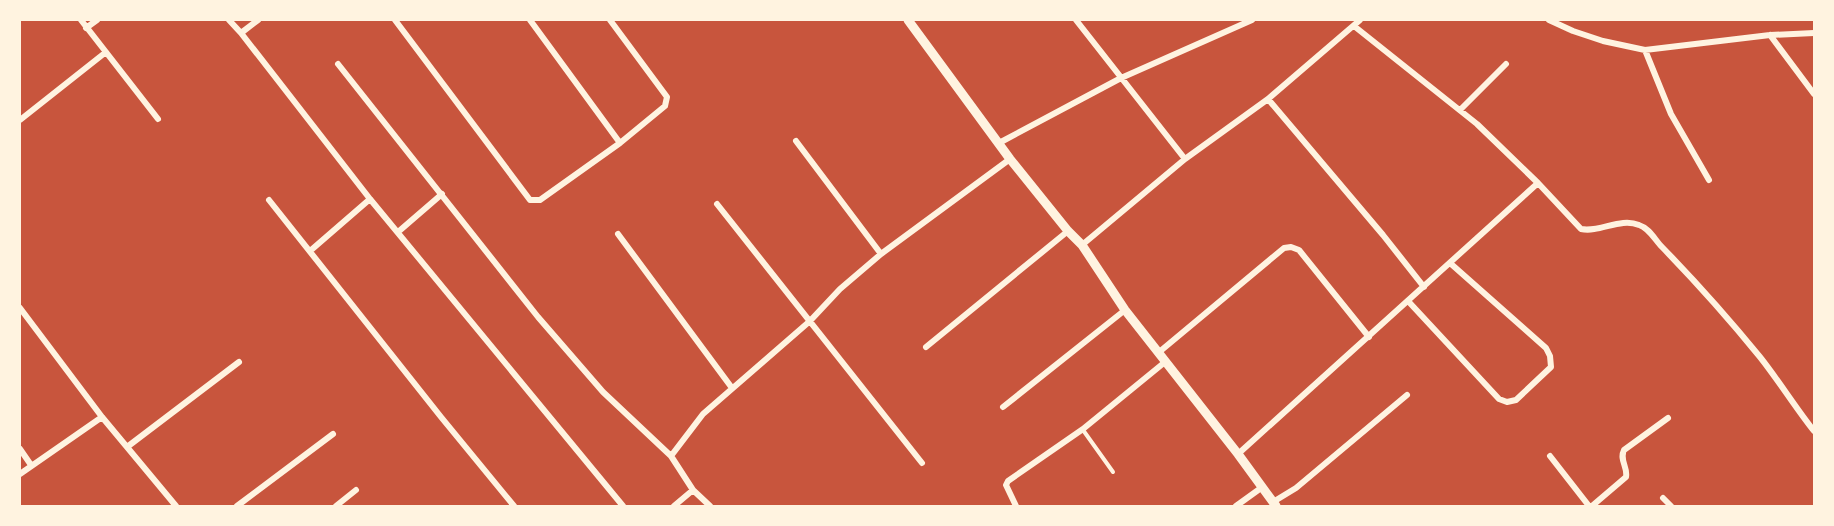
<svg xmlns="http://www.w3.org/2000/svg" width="1834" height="526" viewBox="0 0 1834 526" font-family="'Asap Condensed',sans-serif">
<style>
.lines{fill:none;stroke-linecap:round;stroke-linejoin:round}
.service{stroke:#fff3e0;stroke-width:4}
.minor{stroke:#fff3e0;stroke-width:6}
.secondary{stroke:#fff3e0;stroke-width:9}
</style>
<rect width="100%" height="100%" fill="#c8553d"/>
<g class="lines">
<path class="service" d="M1083,430L1113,472"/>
<path class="minor" d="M81,20L158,119
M229,20L241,33L370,199L623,506
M395,20L530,200H540L620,143L665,106L667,97L610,20
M530,20L620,143
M1076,20L1185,159
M1549,20L1573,31L1603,41L1645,50L1770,35L1814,33
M1354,26L1477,124L1538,183L1581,229C1600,233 1620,217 1639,225C1649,228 1655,240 1662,247C1696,282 1729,319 1760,357C1779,381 1795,407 1814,431
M86,28L97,20
M241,33L258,20
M1770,35L1814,94
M1645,50L1671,114L1709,180
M338,64L538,317L603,392L671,456L693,490L710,506
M1268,99L1383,235L1424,287
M1461,109L1506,64
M20,120L106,52
M796,141L881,254
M999,143L1121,78L1252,20
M269,200L441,417L514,506
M717,204L922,463
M398,232L442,194
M618,234L732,388
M1082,245L1185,159L1268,99L1360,20
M310,251L370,199
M1408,301L1499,399L1507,402L1516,400L1551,367L1550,356L1546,348L1450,263
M20,308L102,417L176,506
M926,347L1068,231
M1158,353L1284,248L1291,247L1299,250L1369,337
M1003,407L1125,310
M127,447L239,362
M20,449L31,465
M1238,454L1538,183
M671,456L703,414L810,321L840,289L881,254L1010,159
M1550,456L1589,506
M20,474L102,417
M1663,498L1671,506
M1273,502L1296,488L1407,395
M237,506L333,434
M336,506L356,490
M674,506L693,490
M1016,506L1006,485L1008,481L1083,429L1165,362
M1236,506L1261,488
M1592,506L1626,477C1628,467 1619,460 1624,450L1668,418"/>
<path class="secondary" d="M908,20L1010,159L1068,231L1082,245L1125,310L1238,454L1276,506"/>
</g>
<rect width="1834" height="526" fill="none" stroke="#fff3e0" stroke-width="42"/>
</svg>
